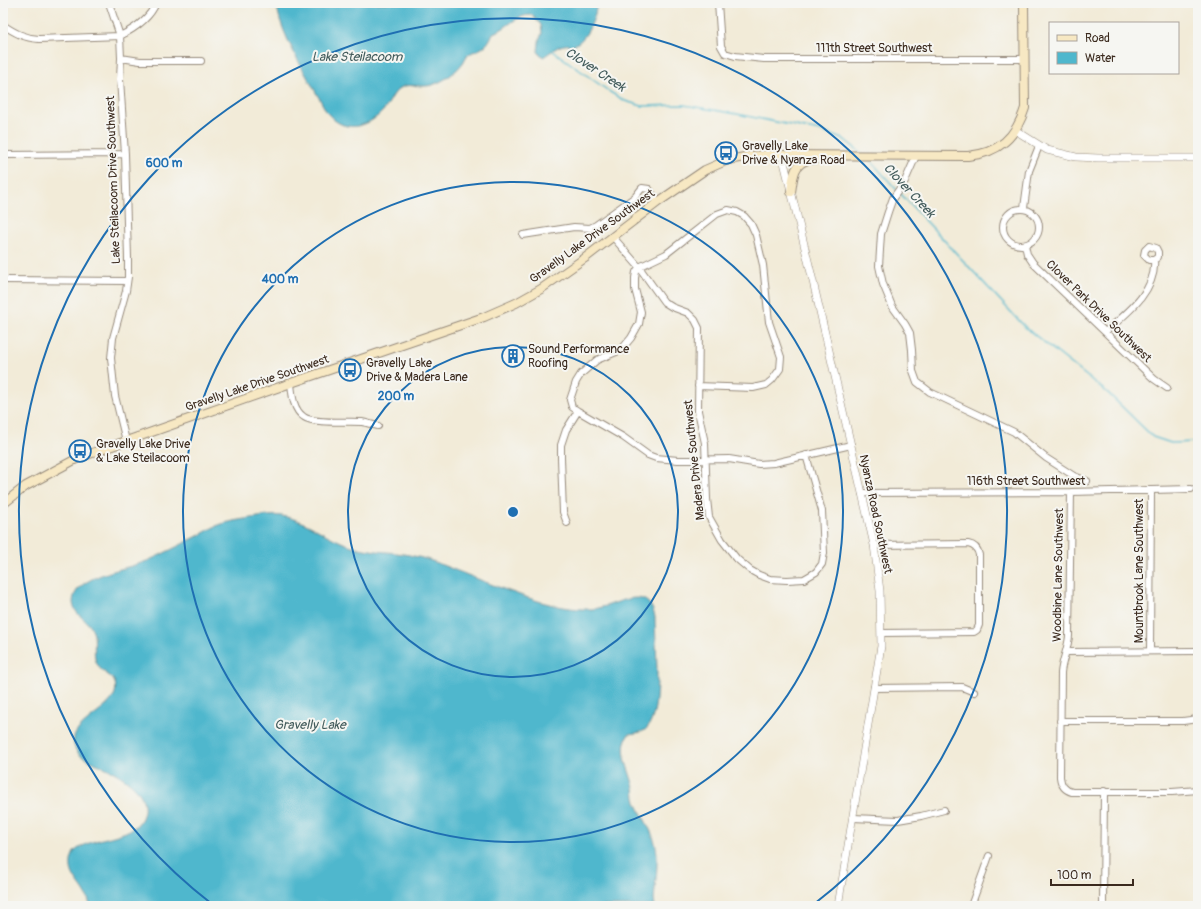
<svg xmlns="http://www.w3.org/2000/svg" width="1201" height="909" viewBox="0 0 1201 909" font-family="Pangolin,sans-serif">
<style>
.water{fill:#4fb7cd;stroke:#457076}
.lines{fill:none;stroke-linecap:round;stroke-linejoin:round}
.stream{stroke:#4fb7cd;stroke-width:1.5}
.minor-casing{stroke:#968a7b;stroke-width:8}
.tertiary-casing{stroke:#968a7b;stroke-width:8}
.secondary-casing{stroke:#968a7b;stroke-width:10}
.minor{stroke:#fff;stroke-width:6}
.tertiary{stroke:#fff;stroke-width:7}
.secondary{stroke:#f7e8c3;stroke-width:8}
.ring{fill:none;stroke:#1f6fb2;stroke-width:2}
.labels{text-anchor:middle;stroke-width:4;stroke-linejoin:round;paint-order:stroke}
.street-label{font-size:12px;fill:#3b2a1e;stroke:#f6f6f2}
.poi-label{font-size:12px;fill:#3b2a1e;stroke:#f6f6f2;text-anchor:start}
.water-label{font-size:13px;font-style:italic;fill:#425b5b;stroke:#f6f6f2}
.centre{fill:#1f6fb2;stroke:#f6f6f2;stroke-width:2}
.ring-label{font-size:12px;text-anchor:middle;font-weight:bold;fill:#1f6fb2;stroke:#f6f6f2;stroke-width:4;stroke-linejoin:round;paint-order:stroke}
</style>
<rect width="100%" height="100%" fill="#f6f6f2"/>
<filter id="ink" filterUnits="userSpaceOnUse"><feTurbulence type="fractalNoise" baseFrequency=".025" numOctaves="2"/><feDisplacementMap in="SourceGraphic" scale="8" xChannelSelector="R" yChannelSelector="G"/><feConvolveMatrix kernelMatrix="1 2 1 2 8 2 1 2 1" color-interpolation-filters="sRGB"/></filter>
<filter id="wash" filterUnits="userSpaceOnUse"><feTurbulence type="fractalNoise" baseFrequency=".012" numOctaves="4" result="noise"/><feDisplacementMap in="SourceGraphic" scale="16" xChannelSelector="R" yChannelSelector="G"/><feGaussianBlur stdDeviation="0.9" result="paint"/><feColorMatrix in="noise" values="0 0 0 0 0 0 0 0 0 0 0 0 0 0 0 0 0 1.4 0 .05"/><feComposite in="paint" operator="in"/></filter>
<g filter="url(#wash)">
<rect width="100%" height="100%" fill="#f2ebd8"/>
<path class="water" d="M277,3H596C598,14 586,41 574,45C571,46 567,44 564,45C557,46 550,53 543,57L538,52L539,41L542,33L541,25L532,15C514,15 509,28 493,33C490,40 487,46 480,49C475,52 470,52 467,56C465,58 464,62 462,64C454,74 444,81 432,85C422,88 411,83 402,87C392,92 390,104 383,111C366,129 342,134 326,111C312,83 278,33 277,3Z
M264,516C270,516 277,515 282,516C307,520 328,539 352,546C374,553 396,551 418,557C429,559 439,564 450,568C478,579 509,592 538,601C555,606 574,610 592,609C616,607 647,581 655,617C655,642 663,711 647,728C643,733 635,733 629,734C618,749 629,768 633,784C635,790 634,796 636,802C642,817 653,831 656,847C659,861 655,885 654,900L655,906H90C87,885 62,877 74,852C91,835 132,840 142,818C153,793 121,775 102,766C93,762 79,758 75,748C65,725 109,713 115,693C119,676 105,676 99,667C90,656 98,641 92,629C87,619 74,615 73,603C73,594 78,588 85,583C104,571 126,569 147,561C163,554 180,545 196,537C202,534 208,530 214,527C229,520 248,519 264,516Z"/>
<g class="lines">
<path class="stream" d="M553,51L610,92L625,101L642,106L684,105L737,114L820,131L845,140L860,152
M869,159L896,189
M899,192L1026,328L1108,393L1153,437L1171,443L1198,442"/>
</g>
</g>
<g filter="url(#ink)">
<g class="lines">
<g class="minor-casing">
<path id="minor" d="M109,3L120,36L121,58L120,79L125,154L128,258V277L126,291L113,338L111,358L115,396L126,441
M718,3L721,46L725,53L735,56L764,59H1025
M3,25C15,33 24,38 39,39L120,36C134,29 150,18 156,3
M121,58L140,61H201
M3,155L125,154
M916,156L905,181L893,198L888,212L881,234L879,266L883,284L892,306L905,324L910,333L912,350L913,371L917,382L930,392L1014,432L1046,458L1074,476L1087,481
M1024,208L1029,171L1039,146
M1003 227a18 18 0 1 1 36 0a18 18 0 1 1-36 0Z
M523,235L574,227L590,228L596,225L635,197L642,188L649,189L658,202
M613,237L639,267L664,302L672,307L688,313L695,320L699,328L698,411L705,443L707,499L709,517L722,540L737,559L750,570L759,575L770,579L787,580L804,579L816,572L822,564L824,553L822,511L806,455
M1025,245L1027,254L1033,263L1154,379L1167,388
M3,280L127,281
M1105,332C1126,314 1157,291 1154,260L1158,257V252L1156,248L1149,246L1145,250L1144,255L1149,260H1154
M291,383C292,394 293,410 304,417C313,424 349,421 362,422C368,423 373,425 378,426
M698,386L753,388L766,385L772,380L780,369L781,357L769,322L763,265L756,235L751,224L744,216L737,212L728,210L717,214L712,218L666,254L639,267L636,272L635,278V289L641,312L639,324L631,338L621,350L597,360L581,374L576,382L570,400L572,407L578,411L623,437L648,455L656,458L678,460L729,459L759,464L774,463L851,445
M1071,492L1069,636C1068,649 1062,660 1061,673L1060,777C1061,785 1064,790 1072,792H1172L1198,790
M862,493L1071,492L1191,489
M567,523L563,512L561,458V445L566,430L578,411
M874,545L968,544C974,545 978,549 979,555V625L977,630L974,632L882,633
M1150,650L1151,491
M1066,652L1198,651
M874,688L962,687L974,692
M1060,721H1183L1198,719
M853,818L898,820L921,816L944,810
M971,906L989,856
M1103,906L1104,791"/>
</g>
<g class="tertiary-casing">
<path id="tertiary" d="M1015,130L1047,150L1076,157L1098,158H1198
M782,154L812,277L874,545L880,591L881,646L838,906"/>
</g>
<g class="secondary-casing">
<path id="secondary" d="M791,192C793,180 793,163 808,160C811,159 815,160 818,159
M3,504L26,486L78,458L291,383L484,317L516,303L541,289L585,258L658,202L705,170L728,160L750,156L765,155L968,156C999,153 1016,137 1025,108L1024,3"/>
</g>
<use href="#minor" class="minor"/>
<use href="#tertiary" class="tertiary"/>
<use href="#secondary" class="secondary"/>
</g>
</g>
<g class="ring">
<circle cx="513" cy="512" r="165"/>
<circle cx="513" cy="512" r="330"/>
<path d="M212 904A494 494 0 1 1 814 904"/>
</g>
<defs>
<g id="bus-ring" transform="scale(1.15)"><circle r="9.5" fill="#f6f6f2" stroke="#1f6fb2" stroke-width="1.5"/><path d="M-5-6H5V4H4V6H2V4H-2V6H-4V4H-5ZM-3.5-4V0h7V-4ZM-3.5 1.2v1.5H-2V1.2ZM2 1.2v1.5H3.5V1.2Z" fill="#1f6fb2"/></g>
<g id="building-ring" transform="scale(1.15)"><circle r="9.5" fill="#f6f6f2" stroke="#1f6fb2" stroke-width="1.5"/><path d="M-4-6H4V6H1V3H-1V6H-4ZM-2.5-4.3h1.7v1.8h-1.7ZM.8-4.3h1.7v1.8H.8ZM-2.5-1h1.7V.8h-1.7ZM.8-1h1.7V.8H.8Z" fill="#1f6fb2"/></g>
</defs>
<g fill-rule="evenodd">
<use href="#bus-ring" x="726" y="153"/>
<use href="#building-ring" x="513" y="356"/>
<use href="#bus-ring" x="350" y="370"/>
<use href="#bus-ring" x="80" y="451"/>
</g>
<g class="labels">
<g class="street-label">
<text x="874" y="52">111th Street Southwest</text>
<text transform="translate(113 180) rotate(-92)" y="4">Lake Steilacoom Drive Southwest</text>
<text transform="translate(592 236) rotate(-36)" y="4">Gravelly Lake Drive Southwest</text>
<text transform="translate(1099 311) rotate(44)" y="4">Clover Park Drive Southwest</text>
<text transform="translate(257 383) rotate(-19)" y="4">Gravelly Lake Drive Southwest</text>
<text transform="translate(694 460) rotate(-96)" y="4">Madera Drive Southwest</text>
<text x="1026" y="485">116th Street Southwest</text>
<text transform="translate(876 514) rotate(78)" y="4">Nyanza Road Southwest</text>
<text transform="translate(1139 571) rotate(-90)" y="4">Mountbrook Lane Southwest</text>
<text transform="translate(1058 575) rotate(-89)" y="4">Woodbine Lane Southwest</text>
</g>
<g class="poi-label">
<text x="742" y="150">Gravelly Lake<tspan x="742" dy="14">Drive &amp; Nyanza Road</tspan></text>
<text x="528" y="353">Sound Performance<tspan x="528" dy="14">Roofing</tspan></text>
<text x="366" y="367">Gravelly Lake<tspan x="366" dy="14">Drive &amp; Madera Lane</tspan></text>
<text x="96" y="448">Gravelly Lake Drive<tspan x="96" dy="14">&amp; Lake Steilacoom</tspan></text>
</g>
<g class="water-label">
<text x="357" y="61">Lake Steilacoom</text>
<text transform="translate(596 69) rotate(33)" y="5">Clover Creek</text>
<text transform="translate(910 190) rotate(47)" y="5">Clover Creek</text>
<text x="310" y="729">Gravelly Lake</text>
</g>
</g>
<circle cx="513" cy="512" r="6" class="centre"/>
<g class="ring-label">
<text x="164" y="167">600 m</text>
<text x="280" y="283">400 m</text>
<text x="396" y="400">200 m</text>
</g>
<rect width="1201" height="909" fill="none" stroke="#f6f6f2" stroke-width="16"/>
<rect x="1049" y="22" width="130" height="52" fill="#f6f6f2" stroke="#aba49d"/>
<rect x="1057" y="35" width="20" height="6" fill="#f7e8c3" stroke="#aba49d"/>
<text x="1085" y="42" font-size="12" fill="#3b2a1e">Road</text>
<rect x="1057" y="52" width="20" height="12" fill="#4fb7cd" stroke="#aba49d"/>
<text x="1085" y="62" font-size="12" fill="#3b2a1e">Water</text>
<path d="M1051 879v6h82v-6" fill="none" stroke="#3b2a1e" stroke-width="2"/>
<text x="1057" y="879" font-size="12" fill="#3b2a1e" stroke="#f6f6f2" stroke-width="3" paint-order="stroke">100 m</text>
</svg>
